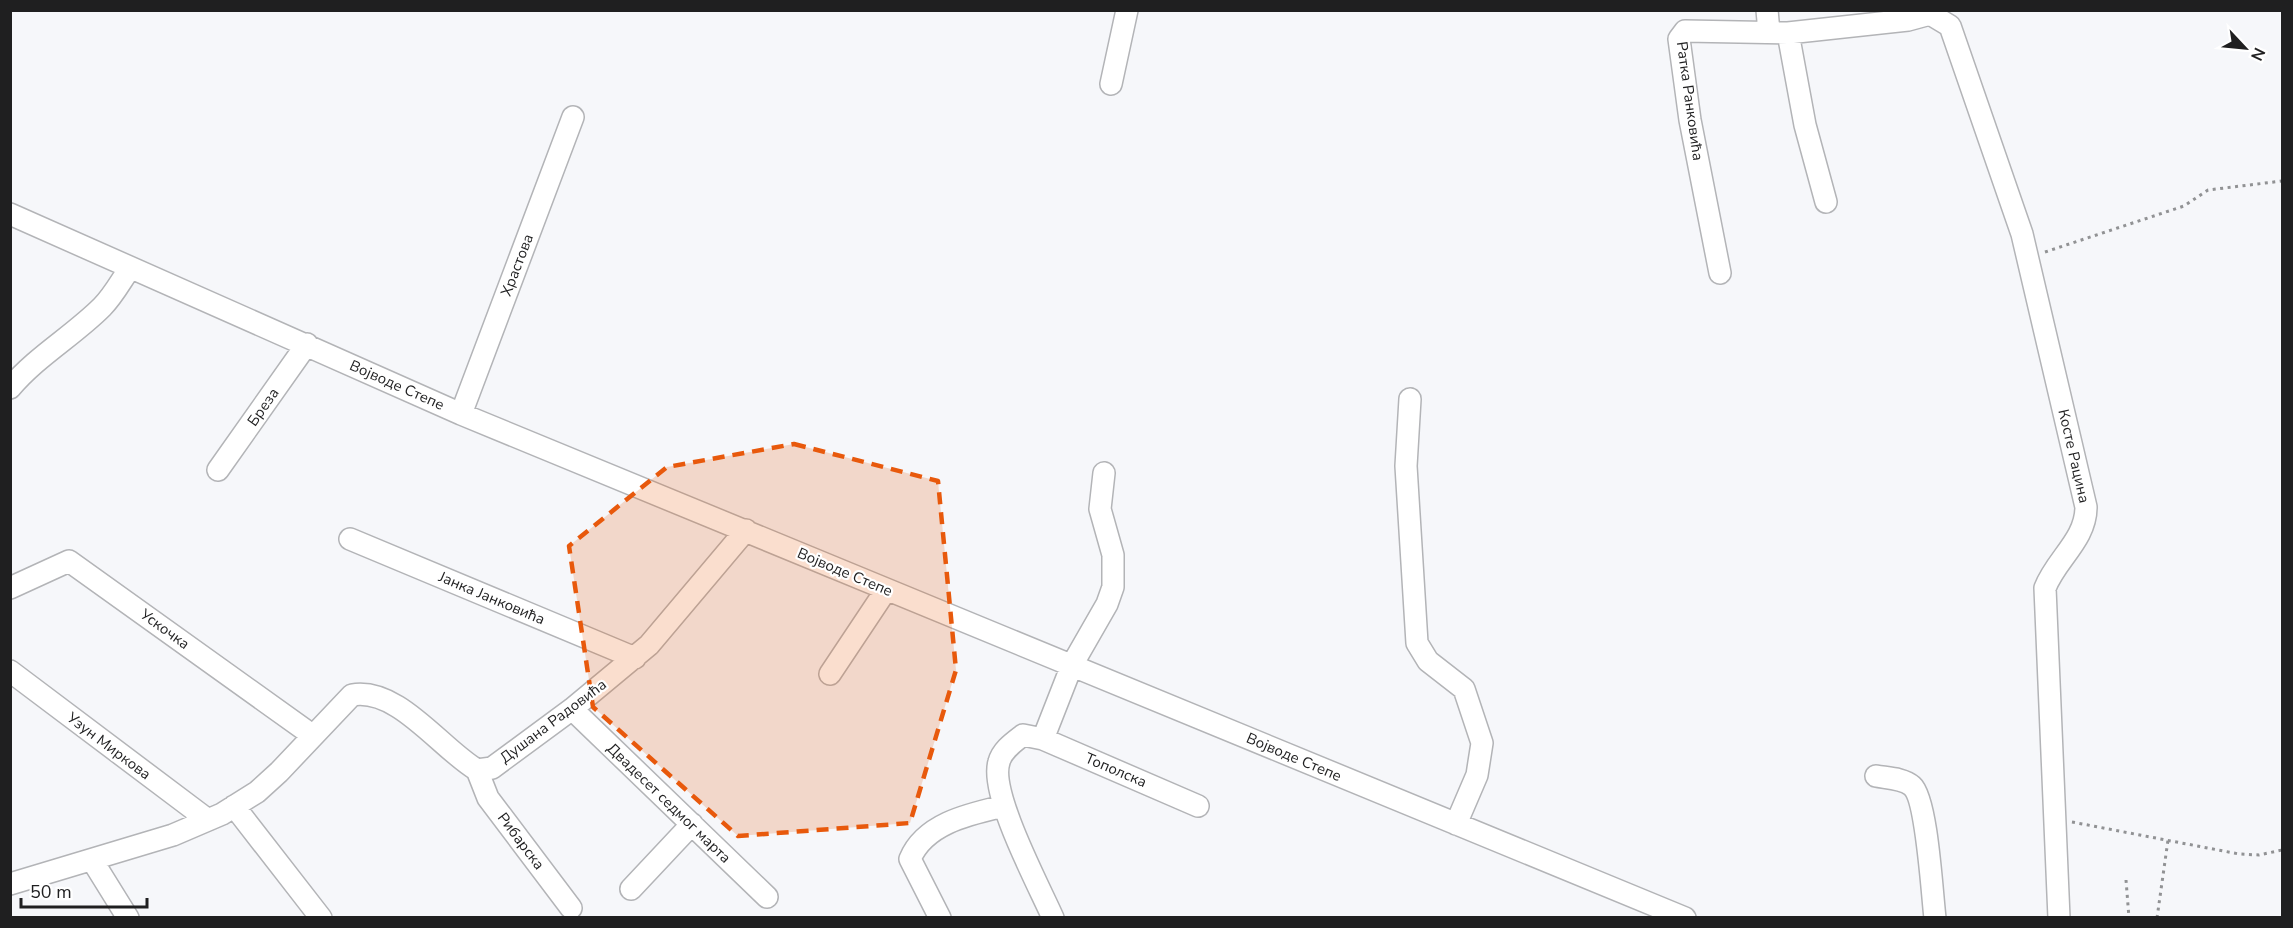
<svg xmlns="http://www.w3.org/2000/svg" width="2293" height="928" viewBox="0 0 2293 928" font-family="'Nunito Sans',sans-serif">
<style>
.lines{fill:none;stroke-linecap:round;stroke-linejoin:round}
.minor-casing{stroke:#b3b4b7;stroke-width:24}
.path{stroke:#919294;stroke-width:3;stroke-dasharray:3 4.5;stroke-linecap:butt}
.minor{stroke:#fff;stroke-width:21}
.marked{fill:#e8590c;fill-opacity:0.2;stroke:#e8590c;stroke-width:4.5;stroke-dasharray:12 8;stroke-linejoin:round}
.labels{text-anchor:middle;stroke-width:4.5;stroke-linejoin:round;paint-order:stroke}
.street-label{font-size:15px;fill:#1f1f20;stroke:#fff}
</style>
<rect width="100%" height="100%" fill="#f6f7fa"/>
<g class="lines">
<g class="minor-casing">
<path id="minor" d="M1767,10L1769,32
M1930,10V14L1950,26L2022,234L2086,507C2086,540 2056,559 2045,588L2059,918
M1111,84L1127,10
M1826,202L1805,125L1788,33L1908,20L1930,14
M10,214L461,414L1685,918
M1720,273L1690,120L1679,39L1685,31L1788,33
M10,388C37,356 73,336 102,307C113,296 121,281 130,268
M1410,399L1406,466L1417,643L1428,661L1464,689L1482,743L1477,775L1456,824
M461,414L573,117
M218,470L307,344
M350,539L635,658
M10,588L69,561L312,735
M10,671L208,820
M830,674L886,590
M572,709L767,897
M1043,739L1072,665L1107,604L1113,587V555L1100,509L1104,473
M477,770L488,798L571,908
M1876,776C1886,778 1903,778 1912,786C1927,799 1932,894 1935,918
M234,806L321,918
M92,860L128,918
M10,884L173,835L222,814L257,792L279,772L352,695C398,687 440,748 477,770L492,768L572,709L649,645L746,530
M631,889L692,824
M940,918L910,859C925,823 970,814 1004,806
M1053,918C1039,886 989,793 999,762C1002,750 1014,742 1023,735L1043,739L1198,806"/>
</g>
<path class="path" d="M2045,252L2184,206L2208,190L2282,181
M2072,822L2239,854L2259,855L2282,850
M2126,880L2129,918
M2157,918L2168,840"/>
<use href="#minor" class="minor"/>
</g>
<path class="marked" d="M794,444L938,481L956,670L910,823L738,836L593,707L569,546L667,467Z"/>
<g class="labels">
<g class="street-label">
<text transform="translate(1690 101) rotate(82)" y="5">Ратка Ранковића</text>
<text transform="translate(517 265) rotate(-69)" y="5">Храстова</text>
<text transform="translate(397 385) rotate(24)" y="5">Војводе Степе</text>
<text transform="translate(263 407) rotate(-55)" y="5">Бреза</text>
<text transform="translate(2074 456) rotate(77)" y="5">Косте Рацина</text>
<text transform="translate(845 572) rotate(23)" y="5">Војводе Степе</text>
<text transform="translate(492 598) rotate(23)" y="5">Јанка Јанковића</text>
<text transform="translate(165 629) rotate(36)" y="5">Ускочка</text>
<text transform="translate(553 721) rotate(-37)" y="5">Душана Радовића</text>
<text transform="translate(109 746) rotate(37)" y="5">Узун Миркова</text>
<text transform="translate(1294 757) rotate(23)" y="5">Војводе Степе</text>
<text transform="translate(1116 770) rotate(23)" y="5">Тополска</text>
<text transform="translate(669 803) rotate(44)" y="5">Двадесет седмог марта</text>
<text transform="translate(521 841) rotate(53)" y="5">Рибарска</text>
</g>
</g>
<rect width="2293" height="928" fill="none" stroke="#1f1f20" stroke-width="24"/>
<g transform="translate(2245 48) rotate(116)" stroke="#ffffff" stroke-width="4.5" paint-order="stroke">
<path d="M0-4.5L10 22L0 15L-10 22Z" fill="#1f1f20"/>
<text y="-9" font-size="16" font-weight="bold" text-anchor="middle" fill="#1f1f20">N</text>
</g>
<path d="M21 898v9h126v-9" fill="none" stroke="#1f1f20" stroke-width="3"/>
<text x="30" y="898" font-size="18" fill="#1f1f20" stroke="#ffffff" stroke-width="4.5" paint-order="stroke">50 m</text>
</svg>
